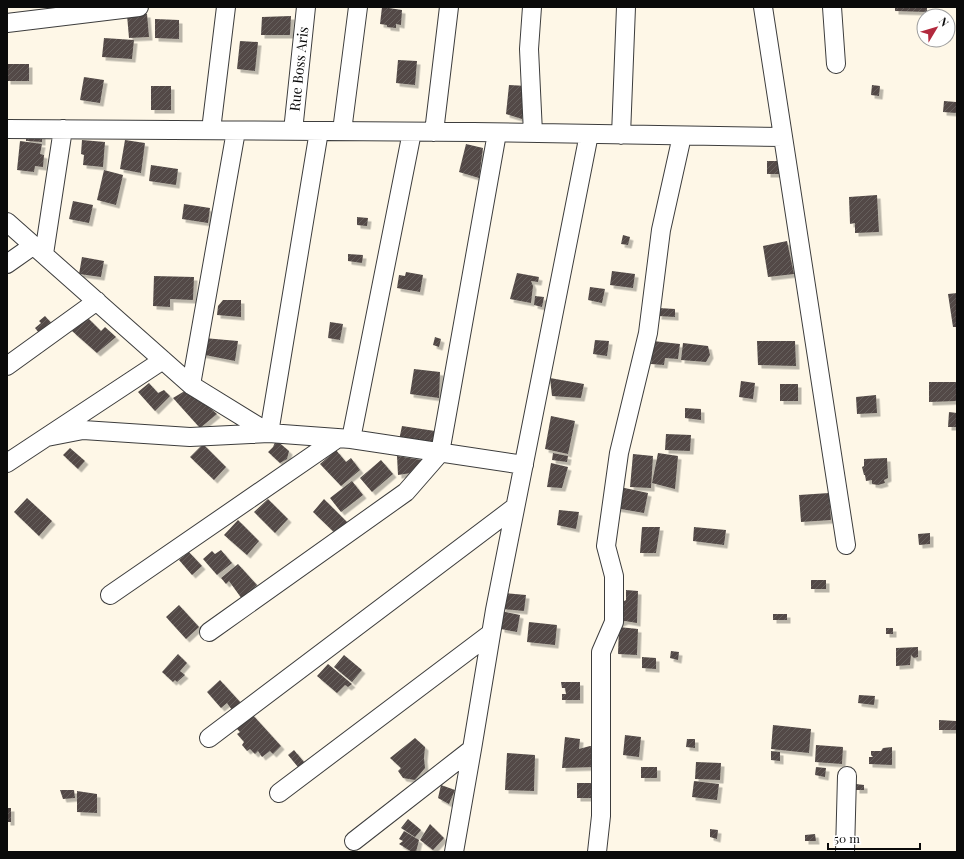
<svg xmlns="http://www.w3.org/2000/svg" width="964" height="859" viewBox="0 0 964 859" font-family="'Playfair Display',serif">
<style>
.building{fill:url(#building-hatch);filter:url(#shadow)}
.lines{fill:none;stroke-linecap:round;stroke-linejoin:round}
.minor-casing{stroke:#3d3d3d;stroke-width:20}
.minor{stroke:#fff;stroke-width:18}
.labels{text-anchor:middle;stroke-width:4;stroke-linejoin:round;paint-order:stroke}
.street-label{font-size:14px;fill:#0a0a0a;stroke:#fff}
</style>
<defs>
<pattern id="building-hatch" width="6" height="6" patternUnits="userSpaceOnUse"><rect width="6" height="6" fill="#524a47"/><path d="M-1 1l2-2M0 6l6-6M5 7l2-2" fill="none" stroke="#66605d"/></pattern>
<filter id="shadow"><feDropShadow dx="3.5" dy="3.5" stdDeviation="0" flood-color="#0004"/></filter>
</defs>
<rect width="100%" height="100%" fill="#fef7e7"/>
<path class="building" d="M382,7L402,10L401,25L396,24V28L387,27V25L380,24Z
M895,7H927V12L895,11Z
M147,14L149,37L129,38L127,15Z
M291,16L290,35H261L262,17Z
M155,19L179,20V39L155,38Z
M104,38L134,40L132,59L102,57Z
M240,41L258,42L255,71L237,69Z
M398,60L417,61L415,85L396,83Z
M7,64H29V81H7Z
M84,77L104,80L100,103L80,100Z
M509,85L527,86L522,119L506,114Z
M872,85L880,86L879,96L871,95Z
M151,86H171V110H151Z
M944,101L956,102V113L943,112Z
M26,131H42V142L26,141Z
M82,140L105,142L103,167L83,165L84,155L81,154Z
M125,140L145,143L141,173L120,169Z
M20,141L42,144L40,154L44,155L43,167L35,166L34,172L17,170Z
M466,144L483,148L479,178L459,172Z
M767,161H782V174H767Z
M151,165L178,169L176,185L149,181Z
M104,170L123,175L116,205L97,200Z
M877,195L879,232L855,233V223L850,224L849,197Z
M73,201L93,205L89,223L69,219Z
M184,204L210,208L208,223L182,219Z
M357,217L368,218L367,226L357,225Z
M623,235L630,237L628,245L621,244Z
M787,241L794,274L768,277L763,246Z
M348,254L363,255L362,263L348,261Z
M82,257L104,261L101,277L79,274Z
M612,271L635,274L633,288L610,285Z
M406,272L423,275L420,292L397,288L399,275L405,276Z
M517,273L539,277L538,282L531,281L533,286L531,303L510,299Z
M154,276L194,277L193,300L170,299V307L153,306Z
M590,287L605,289L602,303L588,300Z
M957,293V327H953L948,294Z
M535,296L544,297L542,307L534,305Z
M223,300H241V317L217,315L218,306Z
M659,308L675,309V317L658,316Z
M45,316L55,327L43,338L35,328L41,323L39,321Z
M88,318L101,331L105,327L116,337L97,353L72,331Z
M330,322L343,324L340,340L328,338Z
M435,337L441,339L439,347L433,345Z
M204,338L238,341L235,361L200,354Z
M595,340L609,341L607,356L593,354Z
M653,341L680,344L678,359L665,358L664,365L651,364Z
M757,341H795L796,366L758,365Z
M683,343L708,346L710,355L706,362L681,360Z
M414,369L440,372L439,398L410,394Z
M550,378L584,384L581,398L552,396Z
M741,381L755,383L753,399L739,397Z
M929,382H957V401L929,402Z
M149,383L158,393L164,390L170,396L155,411L138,392Z
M780,384H798V401H780Z
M188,389L217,414L200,428L173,398Z
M876,395L877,413L857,414L856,397Z
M685,408L701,409V420L685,418Z
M949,412L957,413V427H948Z
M551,416L575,421L568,454L545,449Z
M402,426L435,431L434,443L399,440Z
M666,434L691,435L690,451L665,450Z
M276,440L289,451L287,459L280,463L268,452L273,447Z
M203,444L226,467L214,480L190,457Z
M70,448L85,461L78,469L63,455Z
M336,450L346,462L351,458L360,470L341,486L320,464Z
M553,453L568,456L567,462L552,460Z
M658,453L678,456L675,489L652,483Z
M633,454L653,456L651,488L630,487Z
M397,456L428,461L414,476L411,473L398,475Z
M887,458L888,478L884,480L885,483L878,485L872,484V480L866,481L865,475H864L862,467L864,466V459Z
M381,460L393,474L372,492L360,478Z
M551,463L568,467L562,488L547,487Z
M352,481L363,495L341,512L330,498Z
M620,487L648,493L644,513L615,508Z
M829,493L831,520L801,522L799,495Z
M27,498L52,521L39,536L14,512Z
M268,499L288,519L275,533L254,512Z
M324,499L349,524L337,535L313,512Z
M559,510L579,512L576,529L557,525Z
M238,520L259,541L247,555L224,535Z
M642,527H660L656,553H640Z
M694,527L726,530L724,545L693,541Z
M930,533V544L919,545L918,534Z
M221,550L232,563L217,575L203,559L212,551L215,554Z
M189,552L202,566L192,575L179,560Z
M238,564L257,585L242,599L229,581L226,584L221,578Z
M811,580H826V589H811Z
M626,590L638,591L637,623L625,621L618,624L619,604L626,600Z
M504,593L526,595L524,611L502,609Z
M179,605L199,627L186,639L166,617Z
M501,611L520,615L517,632L501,629Z
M773,614H787V620H773Z
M529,622L557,625L555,645L527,642Z
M619,627L638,629L637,655L618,654Z
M886,628H893V634H886Z
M918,647V657L914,658L911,655L910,665L896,666V648Z
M671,651L679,652L678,660L670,658Z
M178,654L187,663L180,671L185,675L177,682L175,680L173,682L162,672Z
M344,655L362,670L352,682L334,667Z
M642,657L656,658V669L642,668Z
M328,664L352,684L348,687L345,685L337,693L317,676Z
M220,680L241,703L232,710L227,703L221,708L207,692Z
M561,682H580V700H562V694H566L565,688H562Z
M859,695L875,696L874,705L858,703Z
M251,713L281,746L273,754L270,751L262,757L258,751L255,754L250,749L247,751L242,745L244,742L237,734L240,732L236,728Z
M939,720L956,721V730H939Z
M773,725L811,729L809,753L771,749Z
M625,735L641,737L639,757L623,755Z
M565,737L580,739L579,749L590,746L598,748L597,767L562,768Z
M415,738L425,747L424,758L425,768L415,780L403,778L398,771L401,768L390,758Z
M687,739H695V748L686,747Z
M816,745L843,747L842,764L815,762Z
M892,747V765L869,764V757H873L871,755V751H881L883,748Z
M294,750L304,762L298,767L288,755Z
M771,751L780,752V761L771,760Z
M507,753L535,755L534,791L505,790Z
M696,762L721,763L720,780L695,779Z
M641,767H657V778H641Z
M816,767L826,768L825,777L815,775Z
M694,781L719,784L717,800L692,797Z
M577,783H597V798H577Z
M856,784L864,785V790H856Z
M441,785L455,790L449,804L438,798Z
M60,790H74L75,798L63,799Z
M77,791L97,794V813L77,812Z
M7,808H11V822H7Z
M408,819L421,830L415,837L401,828Z
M430,824L444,838L433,850L420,840Z
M710,829L718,830L717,839L710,837Z
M404,831L419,840L416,852H412L399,844L403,841L399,839Z
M815,834L816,841H805V835Z"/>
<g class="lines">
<g class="minor-casing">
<path id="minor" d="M532,7L529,49L533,133
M763,7L846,545
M832,7L836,64
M7,23L139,7
M7,129L473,132L783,137
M211,130L226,7
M293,131L306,7
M342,131L358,7
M434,132L449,7
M621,135L626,7
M7,222L191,385L269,433L351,439L524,465
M44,254L63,129
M7,264L34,245
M7,366L97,301
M191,385L236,131
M47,437L83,430L190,437L269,433L319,131
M351,439L412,132
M7,463L163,360
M110,595L338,438
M209,632L406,492L440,453L497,133
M209,738L515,507
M279,793L490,634
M354,841L472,749L495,610L589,134
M454,852L472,749
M597,852L601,816V652L614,622V576L606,546L619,453L648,333L661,230L682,136
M845,852L847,776"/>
</g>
<use href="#minor" class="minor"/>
</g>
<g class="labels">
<g class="street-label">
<text transform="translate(299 69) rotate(-84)" y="5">Rue Boss Aris</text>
</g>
</g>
<rect width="964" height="859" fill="none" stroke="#0a0a0a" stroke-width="16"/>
<g transform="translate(936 28) rotate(52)"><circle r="19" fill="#ffffff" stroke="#9d9d9d"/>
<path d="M0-3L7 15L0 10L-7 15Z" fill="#b2293d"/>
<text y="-6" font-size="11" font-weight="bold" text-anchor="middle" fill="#0a0a0a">N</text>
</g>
<path d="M828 843v6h92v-6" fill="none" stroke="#0a0a0a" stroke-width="2"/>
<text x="834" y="843" font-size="12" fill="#0a0a0a" stroke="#ffffff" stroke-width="3" paint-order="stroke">50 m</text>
</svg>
